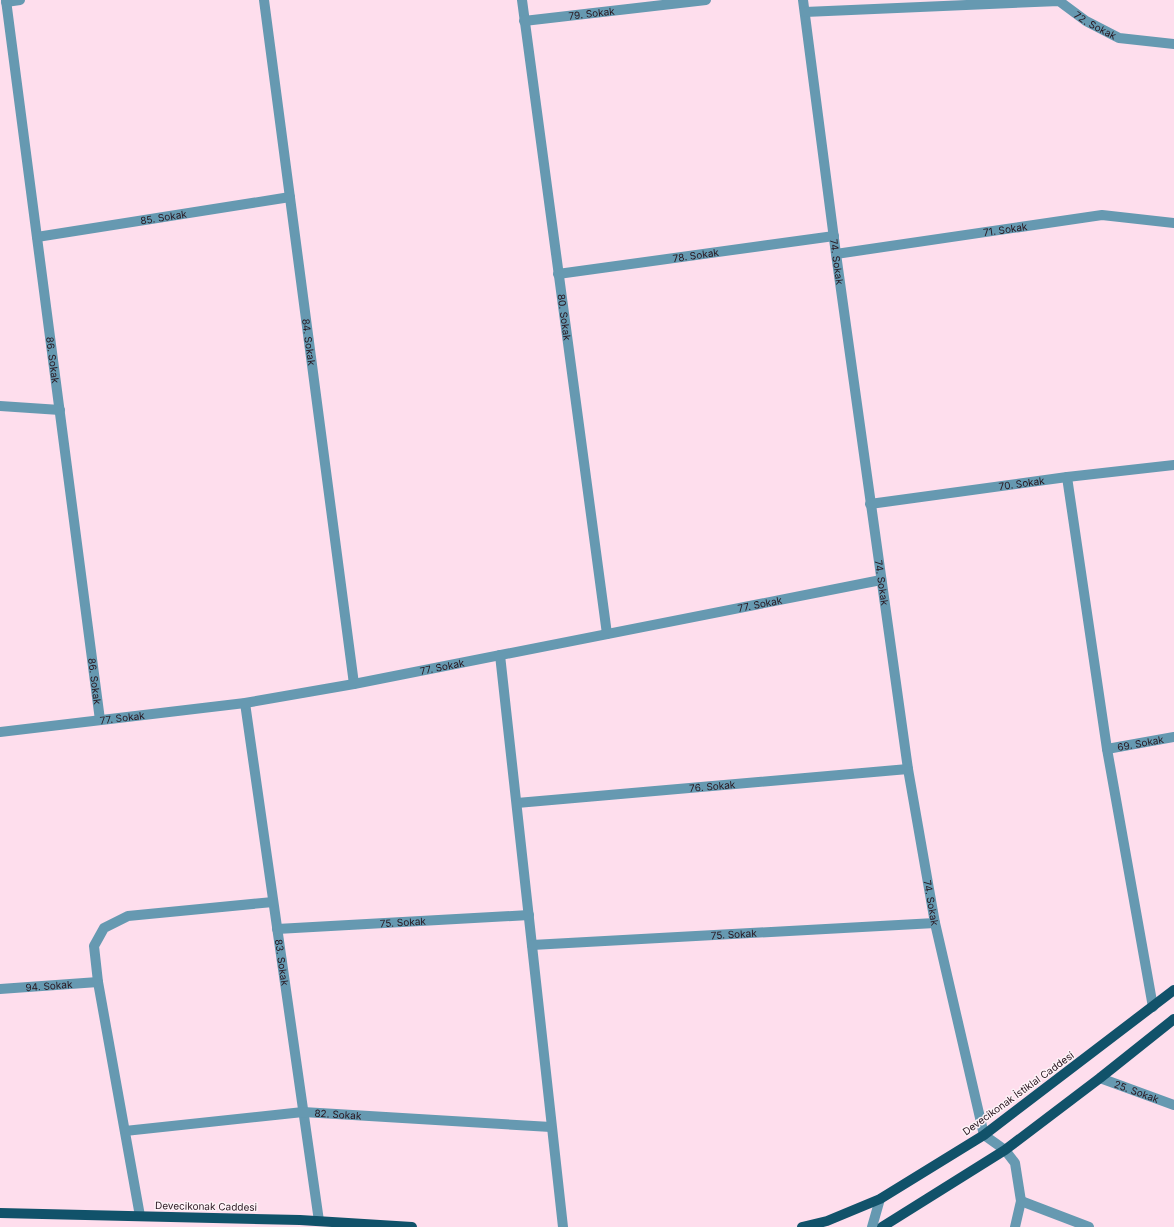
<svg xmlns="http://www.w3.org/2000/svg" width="1174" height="1227" viewBox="0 0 1174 1227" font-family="Inter,sans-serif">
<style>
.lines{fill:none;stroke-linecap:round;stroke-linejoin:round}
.minor{stroke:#6699b1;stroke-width:10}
.major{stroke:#11526a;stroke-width:10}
.labels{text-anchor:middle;stroke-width:3;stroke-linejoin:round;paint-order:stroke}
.street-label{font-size:10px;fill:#28161f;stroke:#fdf2f7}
</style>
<rect width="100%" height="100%" fill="#fedeed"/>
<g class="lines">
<g class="minor">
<path id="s1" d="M6,0L100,720"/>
<path id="s2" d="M264,0L354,684"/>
<path id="s3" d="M522,0L607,634"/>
<path id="s4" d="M803,0L836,254L908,769L935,923L984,1135L1005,1150L1015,1163L1021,1201L1015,1227"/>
<path d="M6,2L20,0"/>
<path id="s5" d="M805,12L1059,1L1086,21L1119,38L1174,44"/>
<path id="s6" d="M524,21L706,0"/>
<path id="s7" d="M37,237L290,197"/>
<path id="s8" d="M836,254L1102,215L1174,223"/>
<path id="s9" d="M558,274L834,236"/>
<path d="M0,406L60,410"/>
<path d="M1067,477L1107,749L1153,1007"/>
<path id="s10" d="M870,504L1067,477L1174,465"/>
<path d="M500,655L563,1227"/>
<path id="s11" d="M245,703L319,1221"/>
<path id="s12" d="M0,732L245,703L354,684L881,580"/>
<path id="s13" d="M1107,749L1174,737"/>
<path id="s14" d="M517,803L908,769"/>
<path id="s15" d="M277,929L529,915"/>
<path id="s16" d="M532,945L935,923"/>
<path id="s17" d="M0,989L98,982"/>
<path id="s18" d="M1100,1078L1174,1105"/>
<path id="s19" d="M125,1131L303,1112L551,1127"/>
<path d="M1021,1201L1089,1227"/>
<path d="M140,1216L98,982L94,946L104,928L128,916L273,902"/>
<path d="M872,1227L880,1199"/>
</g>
<path class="major" d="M0,1213L300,1220L412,1227
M802,1227L827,1221L880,1199L984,1135L1174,990
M882,1227L1005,1150L1100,1078L1174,1019"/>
</g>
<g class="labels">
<g class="street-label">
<text dy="4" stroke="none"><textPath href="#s6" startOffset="68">79. Sokak</textPath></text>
<text dy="4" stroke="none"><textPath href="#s5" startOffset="298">72. Sokak</textPath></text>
<text dy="4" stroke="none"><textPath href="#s7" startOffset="128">85. Sokak</textPath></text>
<text dy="4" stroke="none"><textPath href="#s8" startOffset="171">71. Sokak</textPath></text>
<text dy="4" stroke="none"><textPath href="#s9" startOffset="139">78. Sokak</textPath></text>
<text dy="4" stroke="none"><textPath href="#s4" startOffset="264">74. Sokak</textPath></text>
<text dy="4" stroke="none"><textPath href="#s3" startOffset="320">80. Sokak</textPath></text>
<text dy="4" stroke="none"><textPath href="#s2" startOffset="345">84. Sokak</textPath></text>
<text dy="4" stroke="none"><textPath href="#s1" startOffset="363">86. Sokak</textPath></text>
<text dy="4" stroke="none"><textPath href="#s10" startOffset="153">70. Sokak</textPath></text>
<text dy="4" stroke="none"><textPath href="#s4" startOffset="588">74. Sokak</textPath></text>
<text dy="4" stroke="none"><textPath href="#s12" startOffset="771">77. Sokak</textPath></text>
<text dy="4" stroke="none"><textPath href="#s12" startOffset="447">77. Sokak</textPath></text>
<text dy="4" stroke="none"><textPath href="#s1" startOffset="687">86. Sokak</textPath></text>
<text dy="4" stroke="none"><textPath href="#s12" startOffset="123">77. Sokak</textPath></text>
<text dy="4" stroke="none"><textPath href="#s13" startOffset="34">69. Sokak</textPath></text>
<text dy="4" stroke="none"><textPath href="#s14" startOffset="196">76. Sokak</textPath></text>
<text dy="4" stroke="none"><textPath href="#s4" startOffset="912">74. Sokak</textPath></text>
<text dy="4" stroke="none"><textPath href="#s15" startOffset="126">75. Sokak</textPath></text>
<text dy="4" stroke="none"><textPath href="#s16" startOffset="202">75. Sokak</textPath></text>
<text dy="4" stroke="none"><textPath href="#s11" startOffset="262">83. Sokak</textPath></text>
<text dy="4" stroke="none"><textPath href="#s17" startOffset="49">94. Sokak</textPath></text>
<text dy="4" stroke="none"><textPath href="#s18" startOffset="39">25. Sokak</textPath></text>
<text transform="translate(1018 1093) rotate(-36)" y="4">Devecikonak İstiklal Caddesi</text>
<text dy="4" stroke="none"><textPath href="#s19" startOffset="214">82. Sokak</textPath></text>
<text transform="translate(206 1206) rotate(1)" y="4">Devecikonak Caddesi</text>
</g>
</g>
</svg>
